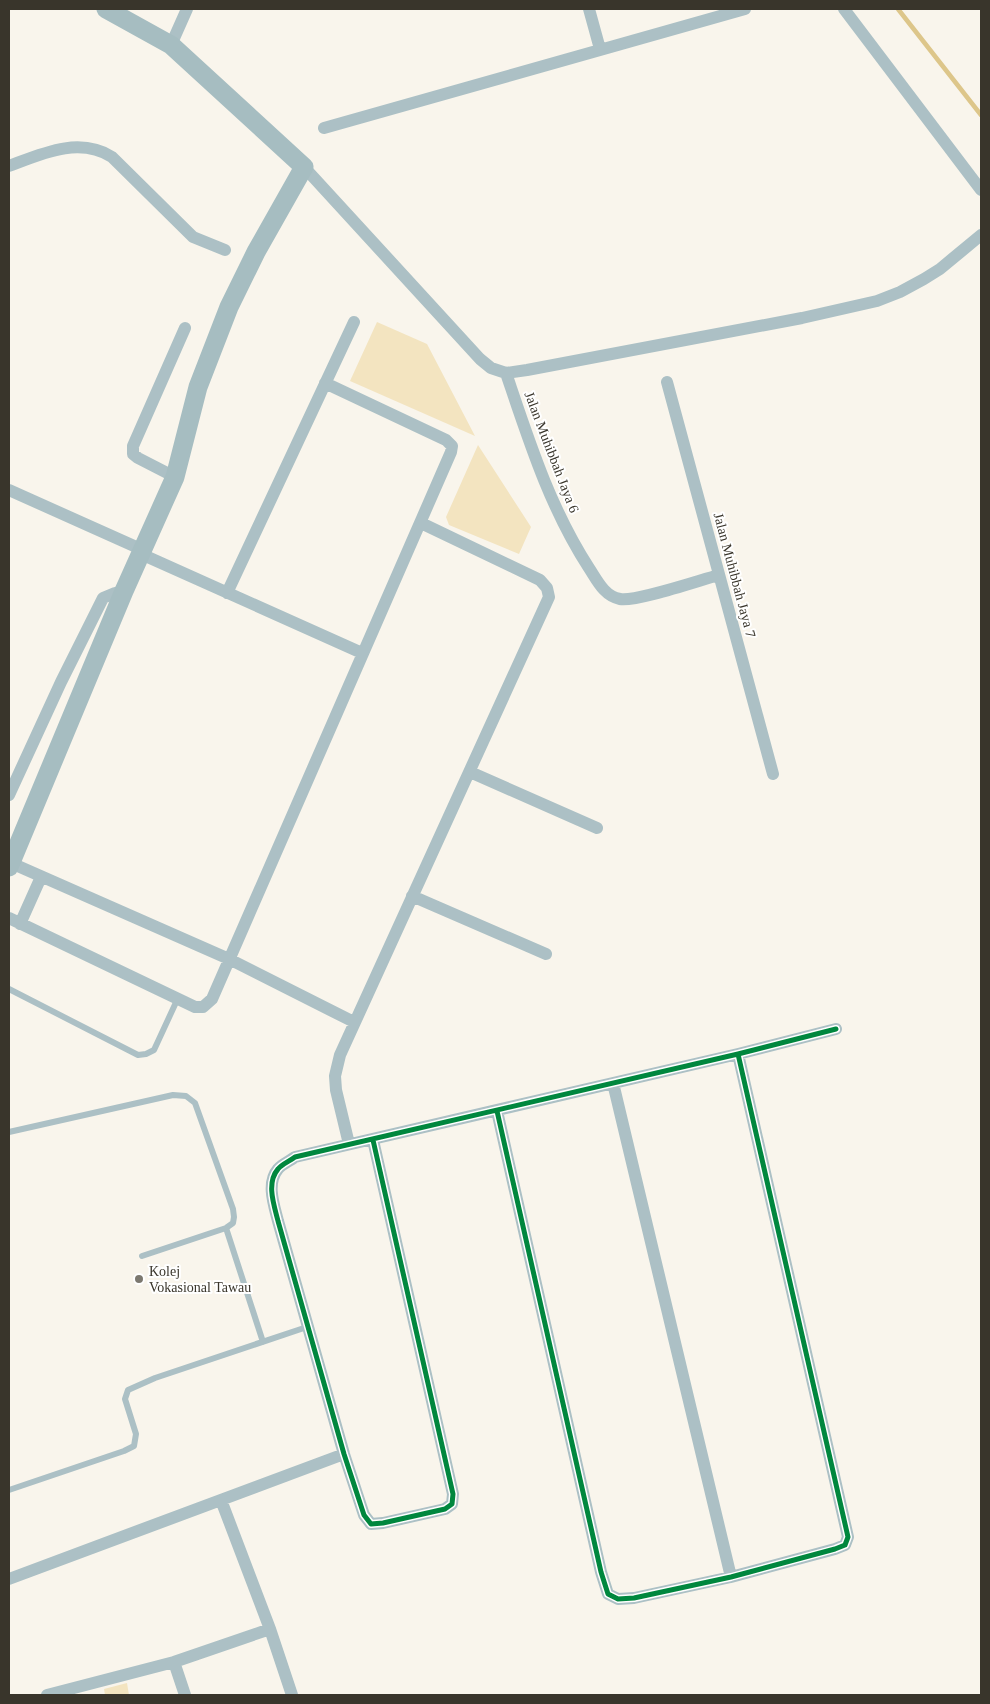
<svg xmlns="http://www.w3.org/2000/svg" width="990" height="1704" viewBox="0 0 990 1704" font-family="'Times New Roman',serif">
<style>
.green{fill:#f3e4c0}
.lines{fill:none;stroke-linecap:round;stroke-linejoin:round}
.stream{stroke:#ddc68a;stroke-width:4.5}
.lane{stroke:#acc0c5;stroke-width:6}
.street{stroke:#acc0c5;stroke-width:12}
.secondary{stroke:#a6bdc1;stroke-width:19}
.cycleway-casing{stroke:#fff;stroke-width:8}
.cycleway{stroke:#00873e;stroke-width:5}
.poi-dot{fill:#7c786f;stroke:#fff;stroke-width:2}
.labels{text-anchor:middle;stroke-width:4;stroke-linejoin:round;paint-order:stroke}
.street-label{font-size:14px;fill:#39352b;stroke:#fff}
.poi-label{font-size:14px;fill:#39352b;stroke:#fff;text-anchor:start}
</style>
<rect width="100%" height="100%" fill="#f9f5ec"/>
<path class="green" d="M377,322L427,344L475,436L350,381Z
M478,445L531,527L519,554L449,525L446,517Z
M127,1683L129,1695H105L104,1689Z"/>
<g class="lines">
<path class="stream" d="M898,9L981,115"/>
<path class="lane" d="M9,989L138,1055L146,1054L154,1050L178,998
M9,1132L173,1095L186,1096L195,1103L233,1209L234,1217L233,1223L226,1228L142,1256
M226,1228L263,1342
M9,1490L124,1451L134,1446L136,1434L125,1399L128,1390L155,1378L307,1327"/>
<path class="street" d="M589,9L600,49
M844,9L981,190
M171,45L187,9
M324,128L745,9
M9,166C41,154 79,136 112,157L193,237L225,250
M304,167L480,359L491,368L506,373L527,370L802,318L877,301L900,292L924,279L940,269L981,235
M506,373C529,441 550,508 589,568C597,580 604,596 620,599C636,602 700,580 719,575
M667,382L773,774
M175,477L138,458L133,454V446L185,328
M9,490L143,550
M141,554L362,653
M227,593L354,322
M470,772L597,828
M9,795L61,682L103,598L115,593L124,591
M11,863L229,959L354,1022
M412,896L546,954
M9,918L195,1007H203L212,999L451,452L452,446L446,440L325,383
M20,924L41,877
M613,1083L731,1577
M497,1111L601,1572L608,1594L618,1599L634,1598L731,1577L835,1549L845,1545L848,1537L738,1054
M373,1140L453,1494L452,1504L445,1509L383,1523L371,1524L364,1515L344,1454L278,1221C274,1205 266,1183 278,1169C282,1164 290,1161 295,1157L738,1054L836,1029
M349,1144L336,1090L335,1076L340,1055L549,597L547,588L540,580L421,523
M221,1500L270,1629L292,1695
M9,1579L344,1454
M174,1662L185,1695
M47,1695L174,1662L270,1629"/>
<path class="secondary" d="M9,867L124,591L175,477L198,387L229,307L256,252L304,167L171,45L106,9"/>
<g class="cycleway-casing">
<path id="cycleway" d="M497,1111L601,1572L608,1594L618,1599L634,1598L731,1577L835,1549L845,1545L848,1537L738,1054
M373,1140L453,1494L452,1504L445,1509L383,1523L371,1524L364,1515L344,1454L278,1221C274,1205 266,1183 278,1169C282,1164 290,1161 295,1157L738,1054L836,1029"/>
</g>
<use href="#cycleway" class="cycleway"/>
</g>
<circle class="poi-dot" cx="139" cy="1279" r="5"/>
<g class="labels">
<g class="street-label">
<text transform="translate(552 452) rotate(69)" y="5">Jalan Muhibbah Jaya 6</text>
<text transform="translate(735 575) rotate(75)" y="5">Jalan Muhibbah Jaya 7</text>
</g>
<g class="poi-label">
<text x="149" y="1276">Kolej<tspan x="149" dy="16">Vokasional Tawau</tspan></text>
</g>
</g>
<rect width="990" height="1704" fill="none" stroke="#39352b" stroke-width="20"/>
</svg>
